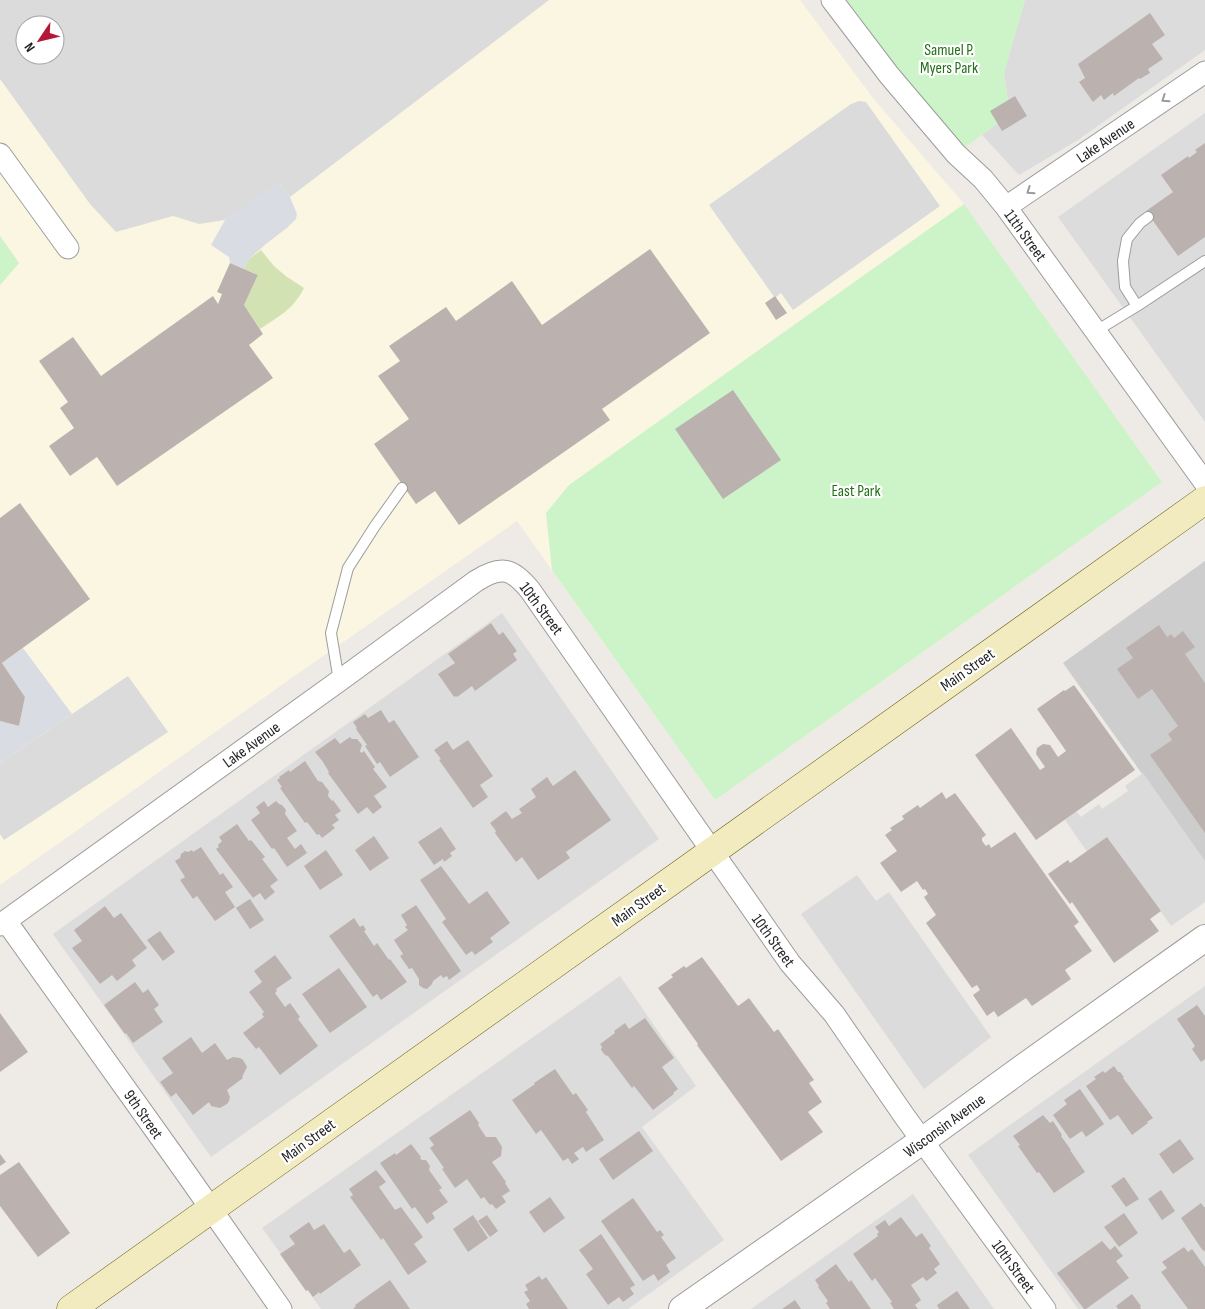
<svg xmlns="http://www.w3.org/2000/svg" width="1205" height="1309" viewBox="0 0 1205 1309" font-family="'Sofia Sans Condensed',sans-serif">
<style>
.residential{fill:#dddcdc}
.education{fill:#fbf6e2;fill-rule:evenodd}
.religious{fill:#cdcdcd}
.grass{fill:#d3e2b2}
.park{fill:#cdf3c8}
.parking{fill:#dbdbdb;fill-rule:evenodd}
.plaza{fill:#dadce4}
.building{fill:#bbb2af}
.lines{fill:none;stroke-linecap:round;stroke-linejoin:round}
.service-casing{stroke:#9c9c9c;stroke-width:12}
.minor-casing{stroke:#9c9c9c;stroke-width:23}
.tertiary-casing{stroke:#9c9c9c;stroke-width:28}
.secondary-casing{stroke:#696112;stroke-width:29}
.service{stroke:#fff;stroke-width:10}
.minor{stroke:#fff;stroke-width:21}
.tertiary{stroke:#fff;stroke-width:26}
.secondary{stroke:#f2ebc0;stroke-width:28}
.oneway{stroke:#9a9a9a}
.labels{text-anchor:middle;stroke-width:4.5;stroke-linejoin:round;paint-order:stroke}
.park-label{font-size:16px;fill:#237019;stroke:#fff}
.street-label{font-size:16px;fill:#1f1f1f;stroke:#fff}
</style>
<rect width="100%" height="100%" fill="#eeeae6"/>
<path class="residential" d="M1025,0H1205V50L1078,140L1019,175L982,135L1010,114L1004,73Z
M1205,113V422L1058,217Z
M502,613L659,839L211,1157L53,934Z
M620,976L696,1086L642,1127L724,1240L628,1309H321L262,1228Z
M1205,986V1309H1078L968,1155Z
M913,1194L994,1309H751Z"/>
<path class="education" d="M0,0H800L873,98L964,204L1162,482L715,800L517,521L293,677L0,885V285L19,263L0,236ZM25,25H55V55H25Z"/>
<path class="religious" d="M1205,561V862L1063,663Z"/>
<path class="grass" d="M261,250L274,266L287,277L304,288C293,310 279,316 260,329L244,305L258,275L244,269L249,259Z"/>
<path class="park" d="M832,0H1025L1004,73L1010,114L956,154Z
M964,204L1162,482L715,800L552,570L546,513L569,485Z
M0,236L19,263L0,285Z"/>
<path class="parking" d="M0,0H549L290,197L280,184L225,220L199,224L173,216L116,232L90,204L0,79ZM25,25H55V55H25Z
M859,101L866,102L940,206L793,310L781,293L775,298L709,205L851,104Z
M128,676L168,732L4,840L0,834V763Z
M1143,773L1205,861V902L1171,926L1109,839L1088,853L1065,820L1076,811L1081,817L1099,804L1102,809L1128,791L1125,786Z
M857,875L876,901L889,892L991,1037L924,1089L801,914Z"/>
<path class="plaza" d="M275,184H280L290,197L297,214L296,219L288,227L266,244L249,259L244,269L230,263L229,257L211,245L225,220Z
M23,648L72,714L0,763V721L19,726L25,697L2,663Z"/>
<path class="building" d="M1150,13L1165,35L1152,44L1163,59L1148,69L1150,73L1140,79L1139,78L1114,96L1113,93L1104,100L1101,95L1093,102L1079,82L1085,78L1078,64Z
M1015,96L1027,116L1002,131L990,111Z
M1205,143V237L1178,256L1146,211L1173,192L1161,175L1188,156L1189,158L1197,152L1195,150Z
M650,249L710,333L602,409L610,420L459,525L435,491L416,504L374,444L409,419L378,376L400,361L389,346L446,307L456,321L512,281L542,325Z
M230,263L258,275L244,305L263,334L249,345L273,378L117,486L97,457L70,476L49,446L74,428L60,408L68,402L39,361L73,337L101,376L213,296L218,304L222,294L217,292Z
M775,296L787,313L776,320L765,303Z
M733,390L781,460L723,499L675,429Z
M20,503L90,599L2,663L25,697L19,726L0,721V518Z
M491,623L499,635L503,632L517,651L513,654L517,660L475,691L472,686L457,697L456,696L454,697L438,674L455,663L448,654Z
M1159,625L1167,637L1171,634L1174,638L1183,631L1195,647L1185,654L1205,683V833L1150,755L1172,740L1168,734L1178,726L1152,689L1138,699L1117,669L1133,658L1126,648Z
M1074,685L1135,770L1036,840L975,755L1011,728L1040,770L1045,767L1036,754L1037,748L1043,744L1050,745L1058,757L1066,751L1037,709L1064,690L1065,691Z
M381,710L389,723L394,720L419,757L390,777L380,762L377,764L365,746L367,745L356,729L357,728L353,722L365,714L368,718Z
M350,737L352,739H357L362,745L360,751L361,753L364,751L375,767L373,769L387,787L374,796L382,807L373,814L367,807L358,814L328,773L329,772L323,762L315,752L335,738L340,744Z
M468,740L493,776L480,785L488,797L473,808L439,760L441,759L434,750L447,741L453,750Z
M305,761L318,781L322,782L329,791L328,796L332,801L333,800L341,811L335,815L339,820L332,825L335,828L322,838L319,834L317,835L307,822L305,823L280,788L282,787L277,780L280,778L279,777L289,770L290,772Z
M575,770L611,820L566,852L570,858L538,880L522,857L516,862L495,833L496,831L490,823L506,811L512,819L522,813L519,809L536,797L531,789L547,777L553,786Z
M942,792L946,799L955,793L986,835L982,838V841L986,846L989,844L991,848L1015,832L1079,922L1074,926L1092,951L1065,970L1071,979L1032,1006L1026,998L998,1017L994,1011L987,1016L973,995L980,990L977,985L972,988L926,923L936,915L924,897L928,894L925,889L923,890L917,881L901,892L880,863L897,851L885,835L892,830L890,828L904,819L902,816L918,805L920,808Z
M264,801L268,807L276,801L279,804L282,805L286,810L285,814L297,831L287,838L295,849L301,844L307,853L287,867L274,848L272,849L251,820L260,813L256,807Z
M237,824L249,841L251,840L265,857L262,859L278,880L270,886L275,892L265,900L260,893L253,898L216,849L219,847L218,845L222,841L219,837Z
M441,827L456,849L450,853L452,856L444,862L443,859L434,865L418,842Z
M374,836L389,858L370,871L355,850Z
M1107,837L1161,911L1150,919L1159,931L1114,963L1072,902L1070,904L1048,874L1068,860L1070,863Z
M201,847L220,875L223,873L233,887L225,892L235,907L215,921L197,896L193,899L180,880L185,877L175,861L180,858L181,854L185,851L188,852L192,850L193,852Z
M326,850L343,875L320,890L304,866Z
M441,866L469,904L487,891L510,923L490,938L493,942L475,955L472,951L466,955L442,922L446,919L420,880Z
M250,899L264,920L250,929L236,908Z
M416,905L461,971L449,980L447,976L443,978L441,975L433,981L432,984L427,989L423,988L419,985V979L412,968L409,969L400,956L403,954L394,940L408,930L405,927L407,925L401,915Z
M105,906L114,918L121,913L147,948L132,960L136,966L117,981L112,975L100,984L72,948L82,941L74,930Z
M354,918L360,927L363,925L366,930L364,931L374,946L377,943L389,960L390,959L407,982L381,1000L377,994L373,997L329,936Z
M160,931L175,952L163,961L147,940Z
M275,955L292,978L276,989L277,991L275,993L285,1007L290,1003L300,1017L298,1019L318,1046L280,1075L259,1047L256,1049L243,1033L264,1017L262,1014L264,1012L249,992L262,982L254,971Z
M702,957L738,1006L749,998L774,1032L778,1029L814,1080L809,1083L822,1102L808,1112L823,1132L781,1161L697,1045L698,1044L658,988L673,977L671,975L684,966L686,968Z
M339,968L367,1007L330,1033L302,994Z
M135,982L143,993L148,989L159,1005L154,1009L163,1022L133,1043L126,1033L125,1034L104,1005Z
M1197,1005L1205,1016V1059L1201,1062L1192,1049L1195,1046L1177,1019Z
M0,1013L28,1052L0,1072Z
M645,1018L674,1058L662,1067L678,1089L673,1093L674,1094L653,1110L634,1086L632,1088L608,1056L605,1055L601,1050L602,1047L600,1044L615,1033L614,1031L625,1023L629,1029Z
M191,1037L202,1053L215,1043L227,1060L233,1057L240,1058L243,1060L247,1067L242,1077L243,1078L227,1090L230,1097L229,1101L227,1104L220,1108L211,1106L209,1102L193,1115L176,1093L171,1097L160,1082L173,1073L162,1058Z
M1114,1066L1118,1072H1120L1124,1077L1123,1078L1153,1118L1147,1122L1148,1123L1132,1135L1118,1115L1110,1120L1086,1086L1096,1079L1094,1077L1103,1071L1105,1073Z
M555,1069L573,1095L576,1093L588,1110L586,1112L604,1140L586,1152L583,1147L574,1153L579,1159L572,1164L568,1158L563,1161L541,1130L536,1134L512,1100L535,1084L534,1083Z
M1080,1089L1104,1124L1086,1137L1082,1131L1070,1139L1053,1115L1067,1104L1064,1100Z
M470,1110L479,1123L478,1125L486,1137H496L502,1147L501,1156L492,1162L506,1182L505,1183L510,1191L502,1196L506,1202L496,1209L492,1204L490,1205L484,1197L481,1199L467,1179L455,1188L442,1169L444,1168L430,1148L434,1145L429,1138Z
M1043,1115L1050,1123L1053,1121L1062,1135L1061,1136L1071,1150H1070L1085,1172L1054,1193L1039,1172L1037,1173L1018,1146L1020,1145L1013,1136Z
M639,1131L653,1151L613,1180L599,1159Z
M1180,1139L1194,1159L1173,1174L1159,1154Z
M411,1144L421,1157L420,1158L422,1160H426L430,1166L429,1170L442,1188L439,1190L448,1202L432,1213L435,1218L427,1224L415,1207L412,1209L380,1163L395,1153L396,1155Z
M0,1154L6,1162L0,1166Z
M19,1162L70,1233L38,1257L0,1206V1175Z
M376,1170L386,1182L379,1187L395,1210L401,1207L423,1237L414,1244L427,1262L408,1275L383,1238L381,1240L350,1197L353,1195L349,1189Z
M1124,1177L1139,1199L1126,1207L1111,1186Z
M1161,1190L1175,1211L1162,1220L1148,1199Z
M550,1197L565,1218L544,1233L529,1212Z
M633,1198L657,1232L660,1230L664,1235L661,1237L676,1258L666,1265L670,1272L658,1281L654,1274L643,1281L601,1221Z
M1201,1203L1204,1207H1205V1252L1204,1250L1203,1251L1181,1218Z
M1124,1213L1138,1233L1119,1247L1104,1227Z
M473,1215L488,1238L468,1252L453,1229Z
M487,1215L498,1231L490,1237L478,1221Z
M901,1217L916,1237L922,1233L931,1246L929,1248L940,1264L934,1269L937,1273L928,1280L926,1281L923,1277L911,1285L921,1300L915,1305L918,1309H894L890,1303L892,1302L875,1278L872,1281L853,1254L878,1236L877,1234L879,1232L875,1227L885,1220L889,1226Z
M309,1222L314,1230L324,1224L344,1253L350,1249L361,1265L320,1294L319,1292L313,1297L308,1290L306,1291L280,1254L295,1244L289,1236Z
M601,1234L635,1285L630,1288L634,1294L623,1302L619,1297L608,1305L586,1274L593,1269L579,1250Z
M1102,1241L1110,1250L1115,1246L1123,1256L1116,1261L1129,1278L1086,1309H1084L1057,1273Z
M1184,1247L1188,1252L1192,1249L1205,1267V1309H1188L1161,1272L1167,1268L1162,1262Z
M836,1264L849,1282L851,1280L871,1309H830L826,1303L828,1301L818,1287L819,1286L815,1280Z
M539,1276L542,1280L546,1277L568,1309H529L526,1304L530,1301L524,1292L528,1290L525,1285Z
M390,1280L410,1309H353L356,1306L355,1305Z
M957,1291L970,1309H939L937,1305Z
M1132,1294L1141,1306L1140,1307L1141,1309H1118L1116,1306Z
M795,1300L801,1309H782Z"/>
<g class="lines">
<g class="service-casing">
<path id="service" d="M1137,306L1125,287L1123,261L1127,239L1140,223L1148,217
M1096,331L1137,306L1205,261
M339,681L331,633L348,568L375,526L402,488"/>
</g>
<g class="minor-casing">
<path id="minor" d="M832,0L889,75L956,154L983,179L1006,207L1205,483
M0,154L68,248
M1006,207L1205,72
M6,921L188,1176L281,1309
M0,925L339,681L476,581C501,565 512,568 530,590L790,963L834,1014L905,1117L1045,1309"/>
</g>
<g class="tertiary-casing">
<path id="tertiary" d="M682,1309L922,1141L1025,1066L1205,938"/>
</g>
<g class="secondary-casing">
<path id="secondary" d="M71,1309L1205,500"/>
</g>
<use href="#service" class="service"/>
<use href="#minor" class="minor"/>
<use href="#tertiary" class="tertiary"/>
<use href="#secondary" class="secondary"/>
</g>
<defs><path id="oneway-chevron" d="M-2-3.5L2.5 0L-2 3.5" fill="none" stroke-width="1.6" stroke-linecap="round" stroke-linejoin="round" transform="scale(1.25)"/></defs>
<g class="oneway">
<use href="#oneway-chevron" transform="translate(1165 99) rotate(146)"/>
<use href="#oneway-chevron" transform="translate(1030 191) rotate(146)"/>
</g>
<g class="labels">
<g class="park-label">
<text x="949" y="55">Samuel P.<tspan x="949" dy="18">Myers Park</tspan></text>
<text x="856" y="496">East Park</text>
</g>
<g class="street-label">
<text transform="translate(1105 140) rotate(-34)" y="6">Lake Avenue</text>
<text transform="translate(1026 235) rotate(54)" y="6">11th Street</text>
<text transform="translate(542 608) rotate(53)" y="6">10th Street</text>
<text transform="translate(967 669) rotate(-35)" y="6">Main Street</text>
<text transform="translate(251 744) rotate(-36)" y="6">Lake Avenue</text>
<text transform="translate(638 904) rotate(-36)" y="6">Main Street</text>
<text transform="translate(774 940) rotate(54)" y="6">10th Street</text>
<text transform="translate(144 1114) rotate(55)" y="6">9th Street</text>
<text transform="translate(944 1125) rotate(-36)" y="6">Wisconsin Avenue</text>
<text transform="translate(308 1140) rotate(-36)" y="6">Main Street</text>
<text transform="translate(1014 1266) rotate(54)" y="6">10th Street</text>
</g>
</g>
<g transform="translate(40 40) rotate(235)"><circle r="24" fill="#ffffff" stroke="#a5a5a5"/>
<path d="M0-4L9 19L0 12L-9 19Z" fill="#b51837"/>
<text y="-8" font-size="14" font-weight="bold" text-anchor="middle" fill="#1f1f1f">N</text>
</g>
</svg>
